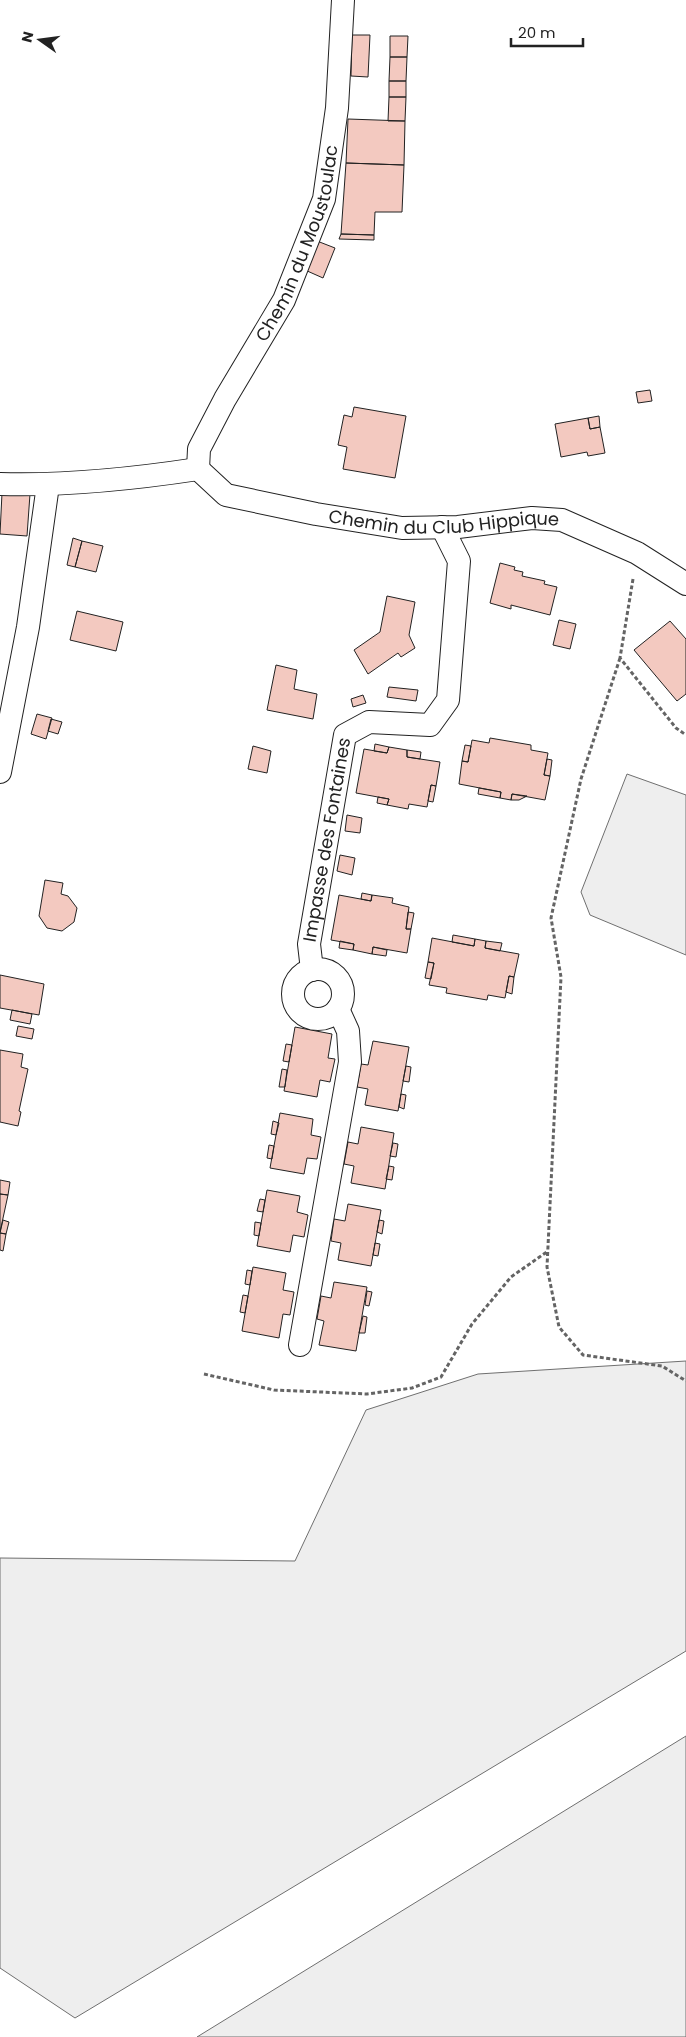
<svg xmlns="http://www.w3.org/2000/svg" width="686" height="2037" viewBox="0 0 686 2037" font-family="Poppins,sans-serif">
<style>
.green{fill:#eee;stroke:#6f6f6f}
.building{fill:#f3c9c0;stroke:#222}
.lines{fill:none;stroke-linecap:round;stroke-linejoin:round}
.minor-casing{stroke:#222;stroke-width:24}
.path{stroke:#646464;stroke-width:3;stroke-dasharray:4 2.5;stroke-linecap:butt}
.minor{stroke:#fff;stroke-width:22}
.labels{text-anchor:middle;stroke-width:4;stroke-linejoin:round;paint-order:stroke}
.street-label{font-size:18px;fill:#222;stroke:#fff}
</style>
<rect width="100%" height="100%" fill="#fff"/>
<path class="green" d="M627,774L686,795V955L590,915L581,892Z
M686,1361V1651L75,2018L0,1968V1558L295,1561L366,1410L478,1374Z
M686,1736V2037H197Z"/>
<path class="building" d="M352,35H370L368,77L351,76Z
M390,36H408L407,57H390Z
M390,57H407L406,81H389Z
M389,81H406V97H389Z
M389,97H406L405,121H388Z
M348,119L405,121L404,165L346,163Z
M346,163L404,165L402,212H375L374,235L341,234Z
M341,234L374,235V240L339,239Z
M317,241L335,248L323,278L305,270Z
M650,390L652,401L638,403L636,392Z
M354,407L406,416L395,478L343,469L347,447L338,445L344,415L352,417Z
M599,416L600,427L590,429L588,418Z
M588,418L590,429L600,427L605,453L588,456L587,452L561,457L555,424Z
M2,493L30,494L27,536L0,534Z
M73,538L82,541L75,567L67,565Z
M82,541L103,546L96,572L75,567Z
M500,563L515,567L514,570L523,572L522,576L545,581L544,584L557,587L550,615L511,605V609L490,603Z
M387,596L415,602L409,635L415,648L401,657L398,653L368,674L354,650L380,632Z
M77,611L123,622L116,651L70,640Z
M559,620L576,624L570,649L553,645Z
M670,621L686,639V694L677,701L634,650Z
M276,665L297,670L294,689L317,694L313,719L267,710Z
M389,687L418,690L416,701L387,697Z
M363,695L366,703L353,707L351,699Z
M37,714L52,718L46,739L31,734Z
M51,719L62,722L58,734L48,731Z
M490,738L531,745V750L548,753L544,775L550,776L545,800L512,794L511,800L500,798L501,792L459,784L462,761L468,762L472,740L489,743Z
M375,744L389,747L387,753L374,751Z
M465,745L471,746L468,762L462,761Z
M253,746L271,751L267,773L248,769Z
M389,747L407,750V757L440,762L436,786L431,785L427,807L409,804L408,809L387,805L389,799L356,793L364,749L387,753Z
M407,750L421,752L420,759L407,757Z
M547,759L552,760L550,776L544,775Z
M431,785L436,786L433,802L428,801Z
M479,788L501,792L500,798L478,794Z
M512,794L527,796L519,800H511Z
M378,797L389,799L387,805L377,803Z
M347,815L362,818L360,833L345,831Z
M340,855L355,858L352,875L337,871Z
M45,880L63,883L61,894L68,896L77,908L74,922L62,931L47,928L39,916Z
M362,893L372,895L371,901L361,899Z
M339,895L371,901L372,895L393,898L392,903L409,907L406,929H411L407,953L373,947L372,954L353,950L354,944L331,940Z
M408,912L414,913L411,929H406Z
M453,935L475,939L474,946L452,942Z
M432,938L474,946L475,939L486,941L485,948L519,954L514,977L509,976L505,998L488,995L487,1000L446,993L447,988L429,985L434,963L428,962Z
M340,941L354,944L353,950L339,948Z
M486,941L502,943L500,951L485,948Z
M373,947L387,950L386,956L372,954Z
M428,962L434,963L431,979L425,978Z
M0,975L44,984L39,1015L0,1008Z
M509,976L514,977L512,994L506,992Z
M12,1010L32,1014L30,1024L10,1020Z
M18,1026L34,1029L32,1039L16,1036Z
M295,1027L332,1034L328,1058L335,1059L330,1082L320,1080L317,1097L284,1091Z
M373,1041L409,1047L398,1111L365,1105L368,1089L357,1087L361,1064L368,1065Z
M286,1044L292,1045L289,1062L283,1061Z
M0,1050L23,1054L21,1067L28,1069L19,1111L21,1112L18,1126L0,1122Z
M406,1066L411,1067L409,1082L403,1081Z
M282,1069L287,1070L285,1087H279Z
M401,1094L406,1095L404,1109L399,1107Z
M280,1113L313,1119L311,1135L321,1137L317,1159L307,1158L304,1174L270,1168Z
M273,1121L279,1123L276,1135L271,1134Z
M361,1127L394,1133L385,1189L351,1183L354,1166L344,1164L348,1142L358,1144Z
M393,1143L398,1144L396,1157L390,1156Z
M269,1145L274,1146L272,1159L267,1158Z
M389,1166L394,1167L392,1180L386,1179Z
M0,1180L10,1182L8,1195L0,1194Z
M267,1190L300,1196L297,1212L308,1215L304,1237L293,1235L290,1252L257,1246Z
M0,1194L8,1195L0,1232Z
M260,1199L265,1200L263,1212L257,1211Z
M348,1204L381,1210L371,1266L338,1260L341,1243L331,1241L334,1219L345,1221Z
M3,1220L9,1222L6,1234L0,1233Z
M379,1220L384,1221L382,1234L377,1232Z
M255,1222L261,1223L259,1236L254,1235Z
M0,1233L6,1234L3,1251L0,1250Z
M375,1243L380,1244L378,1256L373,1255Z
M253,1267L286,1273L283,1290L294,1292L290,1315L283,1314L279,1338L242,1331Z
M247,1270L252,1271L250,1285L245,1284Z
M334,1282L367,1287L356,1351L319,1345L324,1321L317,1319L321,1296L331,1298Z
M367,1291L372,1292L369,1306L365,1305Z
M243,1295L248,1296L245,1313L240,1312Z
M363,1316L367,1317L365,1333H359Z"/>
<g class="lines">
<g class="minor-casing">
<g id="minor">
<path id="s1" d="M198,469L226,495L316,514L402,528L458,527L532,518L562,520L637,553L686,584"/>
<path id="s2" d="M198,469L199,449L225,399L284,300L324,199L337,108L343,0"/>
<path d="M0,484C66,486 132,479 198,469"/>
<path d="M0,772L28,627L48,485"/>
<circle cx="318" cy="994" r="25"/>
<path id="s3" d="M312,970L309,944L345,735L369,722L430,725L448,700L459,561L442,527"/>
<path d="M300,1345L350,1062L348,1031L338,1009"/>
</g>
</g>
<path class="path" d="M633,579L620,658L676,728L686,735
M620,658L581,779L551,918L561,977L547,1267L559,1327L583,1355L662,1366L686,1381
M204,1374L274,1390L367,1394L412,1388L441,1377L472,1324L511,1277L548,1251"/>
<use href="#minor" class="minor"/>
</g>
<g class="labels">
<g class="street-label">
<text dy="6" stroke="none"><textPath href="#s2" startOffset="250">Chemin du Moustoulac</textPath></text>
<text dy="6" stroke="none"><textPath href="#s1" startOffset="259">Chemin du Club Hippique</textPath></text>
<text dy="6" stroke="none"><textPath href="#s3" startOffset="132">Impasse des Fontaines</textPath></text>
</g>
</g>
<g transform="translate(40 40) rotate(284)" stroke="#ffffff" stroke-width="4" paint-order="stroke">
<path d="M0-4L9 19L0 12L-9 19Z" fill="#222222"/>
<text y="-8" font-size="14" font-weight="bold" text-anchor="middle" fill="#222222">N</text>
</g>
<path d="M511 38v8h72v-8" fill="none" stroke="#222222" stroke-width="2.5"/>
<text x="518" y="38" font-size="15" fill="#222222" stroke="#ffffff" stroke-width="4" paint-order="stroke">20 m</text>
</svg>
